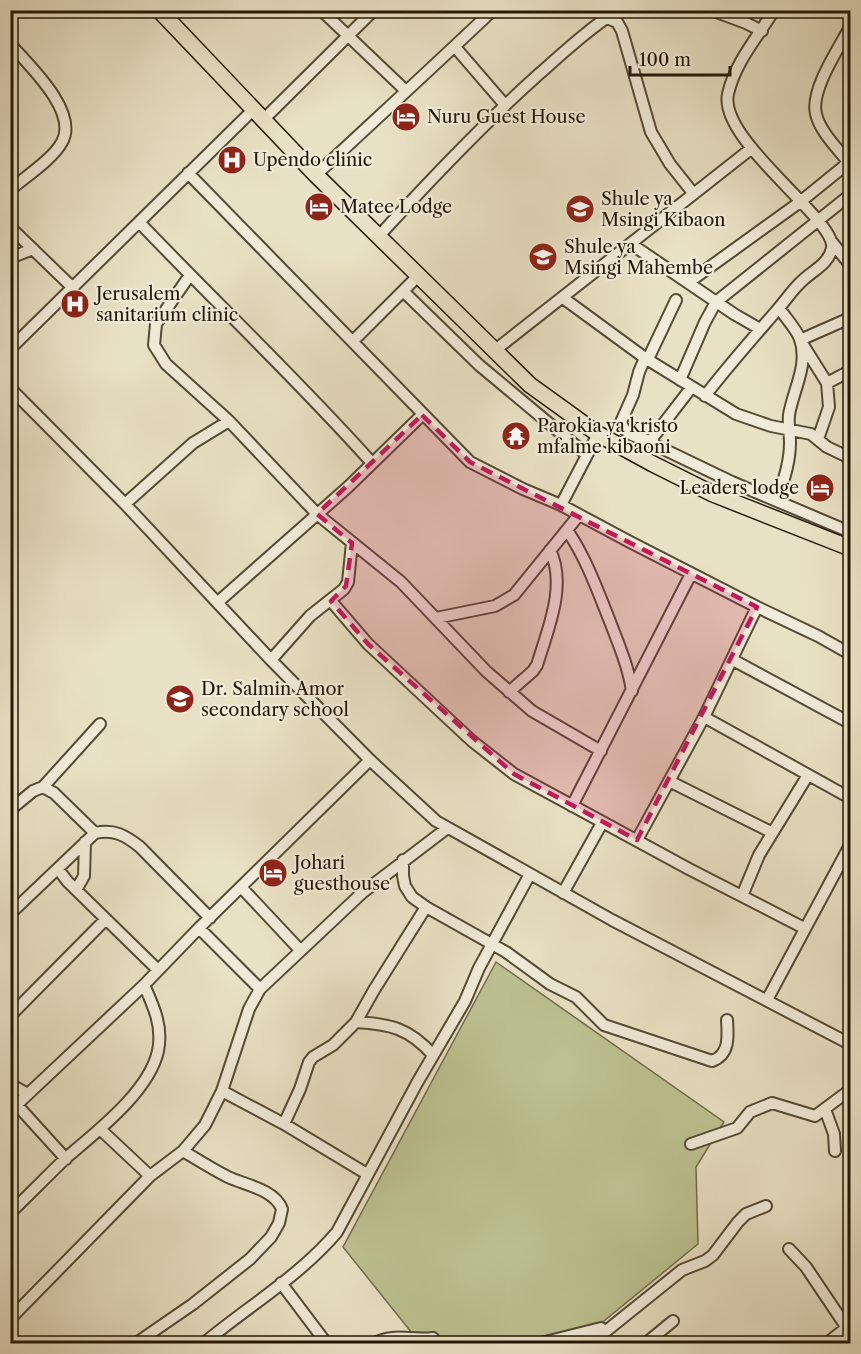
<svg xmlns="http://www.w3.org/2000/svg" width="861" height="1354" viewBox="0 0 861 1354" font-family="'Libre Caslon Text',serif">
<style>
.green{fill:#bcc191;stroke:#706c4c;stroke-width:1.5}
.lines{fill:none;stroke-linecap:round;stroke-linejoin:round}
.minor-casing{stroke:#544a36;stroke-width:14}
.highway-casing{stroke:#231707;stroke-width:18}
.minor{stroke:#f1ecd9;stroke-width:10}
.highway{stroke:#e9e1c5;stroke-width:15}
.marked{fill:#c2185b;fill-opacity:0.2;stroke:#c2185b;stroke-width:4.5;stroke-dasharray:12 8;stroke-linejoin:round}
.labels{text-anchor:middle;stroke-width:4.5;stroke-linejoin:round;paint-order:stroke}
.poi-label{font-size:18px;fill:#231707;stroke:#f1ecd9;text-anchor:start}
</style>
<rect width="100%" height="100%" fill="#e9e1c5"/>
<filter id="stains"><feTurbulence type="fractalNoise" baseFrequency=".00333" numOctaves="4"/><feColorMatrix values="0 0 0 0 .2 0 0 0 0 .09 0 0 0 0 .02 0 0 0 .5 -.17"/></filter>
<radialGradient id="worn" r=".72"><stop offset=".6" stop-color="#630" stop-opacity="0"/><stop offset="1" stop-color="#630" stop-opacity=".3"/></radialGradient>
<path class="green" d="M496,962L724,1122L696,1167L698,1244L577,1343H420L343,1247Z"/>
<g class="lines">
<g class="minor-casing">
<path id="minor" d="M321,10L405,90
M711,10L746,23L762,31
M607,18L617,22L622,31L651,132L670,164L693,193
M850,27C839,48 810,90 816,114C820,132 839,150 850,164
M10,44C29,65 79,112 62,142C53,159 25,177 10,190
M455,47L505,105
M262,121L374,10
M188,173L470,462L523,489L561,505L630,542L757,607L818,636L850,654
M316,175C375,120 434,66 493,10
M139,222C216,303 298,380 372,463
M10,227L73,288
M378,237C430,180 482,125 539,74C564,52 590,28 618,10
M832,242L850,265
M631,244L734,314L760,329
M10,258L33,249
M190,275L156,324L154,345L166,364L229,421L317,514L401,582L486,671L532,711L601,751
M689,282L800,202L842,168L850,159
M403,291L479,365L587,455
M563,298L645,358L736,414L771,426L811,434L827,447L850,458
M353,341L418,276
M10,349L253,110
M494,351L752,148
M645,358L639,372L633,395L621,422C625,436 640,438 652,441
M648,359L676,300
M680,380L705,322L716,302L850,195
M827,383L800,340L850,318
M10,388L125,504L271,660L370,760L436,821L612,920L850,1044
M691,388L654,436L652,441L655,445L732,482L850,532
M705,396C728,366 753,338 778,309C786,300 793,289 802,281C812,271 829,264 832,248C837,220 718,140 728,94C735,62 758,37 774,10
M818,439L829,407L827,383L850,371
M777,501C783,482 790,463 790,443C790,433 788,425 789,415C793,390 809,365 800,339C797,330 785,317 779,308
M125,504L193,443L229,421
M561,505L598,434
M567,530C586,558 597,589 609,619C618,643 628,665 632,691
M331,601L368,644L472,741L514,774L689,869L804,928
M218,602L348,487L422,415
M436,618L495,606L514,595L579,515
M271,660L310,616L344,589L348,582L352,543
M733,660L850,723
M509,692L533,671L537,665C548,629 567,585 550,550
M704,717L850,798
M669,781L771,832
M43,787L54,793L95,833
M572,806L691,574
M10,810L33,791L43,787L100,724
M637,840L704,717L757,607
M403,860V876L405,886L412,897L426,907L506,952L550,984L576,997L604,1025L712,1061C730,1055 728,1036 727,1020
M58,869L68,882L158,970
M241,887L300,950
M76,890L84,876L85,842
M563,893L602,823
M742,896L759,855L808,775
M10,914L95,833C114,829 125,835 140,847L210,918
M199,928L260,989
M767,1000L850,845
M10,1016L106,919
M356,1022C390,1024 409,1028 433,1055
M10,1084L28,1094
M222,1091L284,1124L367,1174
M17,1105L66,1159
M825,1109L834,1134L835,1151
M10,1111L144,985L199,928L370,760
M284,1124L300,1089L309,1062L313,1057L333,1045L356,1022L374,990L426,907
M101,1130L150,1176
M691,1144L737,1128L750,1112L772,1103L815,1116L850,1090
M10,1213C29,1195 47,1176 66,1158C96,1132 149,1092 158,1051C163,1027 154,1007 144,985
M789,1249L806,1267L847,1328
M281,1283L327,1344
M10,1319L150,1176L183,1151L205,1125L222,1091L249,1009L260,989L362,893L446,829
M135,1344L193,1304L250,1259L271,1237L279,1223L282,1209C274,1189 245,1185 228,1177C212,1169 198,1160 183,1151
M203,1344C247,1307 300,1276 337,1232L417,1083L465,1001L479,968L530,874
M372,1344C397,1332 409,1341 433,1338
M537,1344L601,1328
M590,1344L682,1270L705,1261L713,1255L738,1222L746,1214L766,1206
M645,1344L673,1321
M826,1344L850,1325"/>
</g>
<g class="highway-casing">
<path id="highway" d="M159,10L316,175L530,385L598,434L653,464L713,494L850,548"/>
</g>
<use href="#minor" class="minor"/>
<use href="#highway" class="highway"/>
</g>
<path class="marked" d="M422,415L470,462L757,607L637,840L514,774L368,644L331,601L346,586L352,543L317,514Z"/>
<defs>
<g id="hotel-disc" transform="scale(1.5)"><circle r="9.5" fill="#8f2418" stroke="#f1ecd9"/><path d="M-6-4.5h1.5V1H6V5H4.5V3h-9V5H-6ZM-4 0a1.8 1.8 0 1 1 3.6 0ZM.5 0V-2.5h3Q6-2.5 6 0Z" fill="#fff"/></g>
<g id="hospital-disc" transform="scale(1.5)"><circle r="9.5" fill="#8f2418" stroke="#f1ecd9"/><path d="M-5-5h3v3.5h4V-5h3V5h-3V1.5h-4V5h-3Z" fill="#fff"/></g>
<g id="school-disc" transform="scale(1.5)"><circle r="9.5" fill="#8f2418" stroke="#f1ecd9"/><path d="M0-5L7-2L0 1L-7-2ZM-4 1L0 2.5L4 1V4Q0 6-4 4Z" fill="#fff"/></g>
<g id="temple-disc" transform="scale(1.5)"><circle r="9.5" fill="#8f2418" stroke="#f1ecd9"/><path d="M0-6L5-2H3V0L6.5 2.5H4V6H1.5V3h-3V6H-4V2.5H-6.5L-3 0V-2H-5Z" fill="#fff"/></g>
</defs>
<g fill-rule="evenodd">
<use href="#hotel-disc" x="406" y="117"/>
<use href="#hospital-disc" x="232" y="160"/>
<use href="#hotel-disc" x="319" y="207"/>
<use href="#school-disc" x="580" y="209"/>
<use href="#school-disc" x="543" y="257"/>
<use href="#hospital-disc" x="75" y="304"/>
<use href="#temple-disc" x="516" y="436"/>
<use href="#hotel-disc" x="820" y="488"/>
<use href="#school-disc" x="180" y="699"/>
<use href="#hotel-disc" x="273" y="873"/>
</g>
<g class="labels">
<g class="poi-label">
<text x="427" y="123">Nuru Guest House</text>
<text x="253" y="166">Upendo clinic</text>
<text x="601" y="205">Shule ya<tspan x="601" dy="21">Msingi Kibaon</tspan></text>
<text x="340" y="213">Matee Lodge</text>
<text x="564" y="253">Shule ya<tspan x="564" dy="21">Msingi Mahembe</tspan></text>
<text x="96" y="300">Jerusalem<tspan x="96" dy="21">sanitarium clinic</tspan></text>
<text x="537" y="432">Parokia ya kristo<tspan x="537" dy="21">mfalme kibaoni</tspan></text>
<text x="799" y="494" text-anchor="end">Leaders lodge</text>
<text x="201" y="695">Dr. Salmin Amor<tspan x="201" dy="21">secondary school</tspan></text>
<text x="294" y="869">Johari<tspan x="294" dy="21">guesthouse</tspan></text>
</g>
</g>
<rect width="861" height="1354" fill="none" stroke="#e9e1c5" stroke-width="36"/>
<rect x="12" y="12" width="837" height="1330" fill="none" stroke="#231707" stroke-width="3"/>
<rect x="18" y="18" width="825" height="1318" fill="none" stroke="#231707" stroke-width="1.5"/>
<path d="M630 66v9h100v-9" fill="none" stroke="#231707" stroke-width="3"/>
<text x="639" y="66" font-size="18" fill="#231707" stroke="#f1ecd9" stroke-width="4.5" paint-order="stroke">100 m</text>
<rect width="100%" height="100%" filter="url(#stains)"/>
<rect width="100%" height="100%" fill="url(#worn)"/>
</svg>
